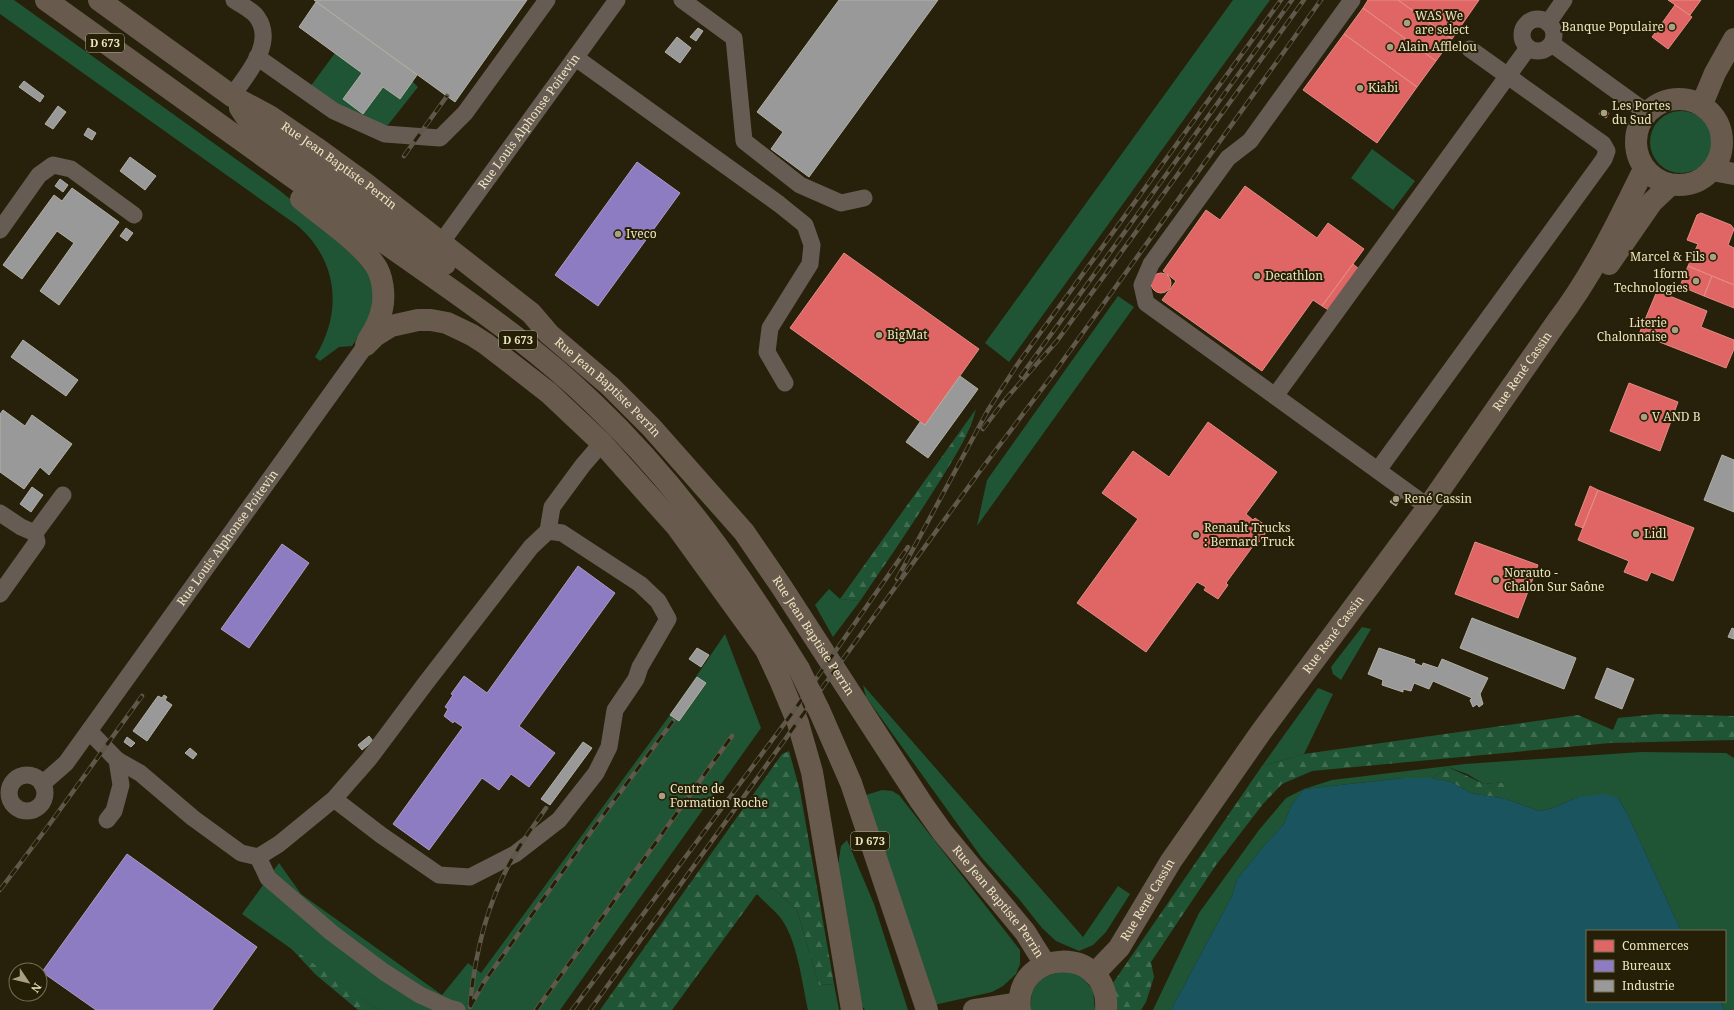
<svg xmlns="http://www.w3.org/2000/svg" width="1734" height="1010" viewBox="0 0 1734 1010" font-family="'Noto Serif',serif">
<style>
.green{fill:#1f5534}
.forest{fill:url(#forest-firs)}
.water{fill:#19545f}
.shops{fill:#e06666;stroke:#e48c81}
.offices{fill:#8e7cc3;stroke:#ab9cc2}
.industry{fill:#999;stroke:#b2b0a5}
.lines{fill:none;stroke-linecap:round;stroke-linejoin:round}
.minor{stroke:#675c53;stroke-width:17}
.major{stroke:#685a4d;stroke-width:22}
.rail-casing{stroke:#60584a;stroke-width:4.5}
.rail{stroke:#251f07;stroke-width:3;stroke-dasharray:9;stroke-linecap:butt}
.major-bridge{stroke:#685a4d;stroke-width:22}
.poi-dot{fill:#a8a081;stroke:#251f07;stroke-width:1.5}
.labels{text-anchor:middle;stroke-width:4;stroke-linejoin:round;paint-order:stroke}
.shield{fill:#251f07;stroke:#b2aa88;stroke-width:1}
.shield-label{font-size:11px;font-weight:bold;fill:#eee5c0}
.poi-label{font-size:12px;fill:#eee5c0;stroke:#251f07;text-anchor:start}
.street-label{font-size:12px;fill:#eee5c0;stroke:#251f07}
</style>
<defs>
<pattern id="forest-firs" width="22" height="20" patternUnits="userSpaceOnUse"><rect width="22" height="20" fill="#1f5534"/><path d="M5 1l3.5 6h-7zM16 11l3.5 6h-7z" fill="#406d50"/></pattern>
</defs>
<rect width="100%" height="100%" fill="#27210b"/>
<path class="green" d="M0,0H14L279,190L343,242L370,276L375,297L373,314L352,346L339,347L320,361L315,357C343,312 338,261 298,226L0,14Z
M1233,0H1270L1009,362L985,343Z
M335,53L362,73L343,99L363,114L383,87L399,99L412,81L418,87L388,125L384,127L365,120L310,87Z
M1650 142a31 31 0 1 1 62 0a31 31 0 1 1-62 0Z
M1372,149L1415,181L1393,210L1351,178Z
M1118,296L1134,307L977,526L987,480Z
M829,589L840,599L860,601L833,637L815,605Z
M1362,627L1371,629L1341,680L1333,674L1331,667Z
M725,634L761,728L560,1010H378L242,914L279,863L301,894L442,995L468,963L481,973L670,715Z
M863,685L1083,937L1118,886L1130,894L1106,932L1093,945L1079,951L1056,941L1042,928L1019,899L982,858L866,697Z
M1318,688L1333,694L1304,754L1262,766Z
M1641,752L1726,753L1734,758V1010H1725L1720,1001H1725V931H1681L1628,815L1618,798L1578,797L1553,808L1539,811L1506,799V782L1484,784L1467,774L1448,767L1432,778H1403L1304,789L1292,804L1284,824L1264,846L1237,879L1232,896L1171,1010H1153L1199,913L1259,830L1286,798L1304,789L1332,780L1465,764Z
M882,790L892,791L899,795L1020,950V964L1016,974L1003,986L992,992L934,1005L866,795Z
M847,840L874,904L908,1010H865L859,1002L838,865L841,846Z
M773,888L797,910L819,985L834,984L839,1010H808C802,983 797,937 779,916C772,908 764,902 757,894Z
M1067,970L1082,977L1093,990L1095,1010H1030L1032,991L1042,977Z"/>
<path class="forest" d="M976,409C970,434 955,456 941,479C915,521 888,560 860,601L840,599Z
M1658,714L1734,716V740L1610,743L1312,771L1282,784L1263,804L1216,865L1151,962L1154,977L1146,1002L1141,1010H1116L1117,1002L1113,983L1262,766L1304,754L1578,715L1613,730L1618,718Z
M789,751L800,791L834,984L819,985L797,910L773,888L756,895L672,1010H600L782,754Z
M1448,767L1484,784L1506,782V799L1471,793L1451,782L1432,778Z
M289,946L378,1010H358L315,974Z"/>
<path class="water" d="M1403,778H1432L1451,782L1471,793L1506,799L1539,811L1553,808L1578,797L1604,794L1618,798L1628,815L1681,931H1587V1001H1720L1725,1010H1171L1232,896L1237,879L1264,846L1284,824L1292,804L1304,789Z"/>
<path class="shops" d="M1368,0H1398L1452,39L1436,61L1363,8Z
M1398,0H1479L1452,39Z
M1668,0H1701L1690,15Z
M1675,5L1692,17L1668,49L1652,37Z
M1363,8L1436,61L1417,87L1344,34Z
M1344,34L1417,87L1377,143L1303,90Z
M1602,109L1609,113L1606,118L1599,114Z
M1245,186L1317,238L1328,223L1364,249L1322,306L1313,300L1262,371L1162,300L1176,281L1163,271L1206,210L1220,220Z
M1701,213L1731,225L1734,229L1728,245L1734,248V285L1688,266L1698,244L1687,240L1697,215Z
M844,253L979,349L925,425L790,328Z
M1353,264L1359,269L1330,311L1322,306Z
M1688,266L1712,276L1704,296L1680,286Z
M1151 283a10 10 0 1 1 20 0a10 10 0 1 1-20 0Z
M1712,276L1734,285V308L1704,296Z
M1657,291L1707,311L1701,327L1734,340V349L1726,368L1639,334Z
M1629,383L1678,402L1660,451L1610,431Z
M1208,422L1277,472L1246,514L1253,520L1255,518L1269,528L1259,542H1256L1226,583L1228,585L1218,599L1204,590L1206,587L1197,582L1146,652L1077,603L1138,519L1102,493L1133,451L1169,477Z
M1590,486L1598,490L1583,528L1575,525Z
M1598,490L1694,528L1673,581L1651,572L1647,581L1624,572L1629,561L1578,540Z
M1475,542L1538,565L1518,618L1455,594Z"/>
<path class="offices" d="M637,162L680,193L598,306L555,275Z
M282,544L309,563L249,648L221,629Z
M578,566L615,593L519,726L555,753L529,787L511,774L499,790L482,778L429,850L393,824L463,727L454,721L453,723L444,716L448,709L445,707L453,695L451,694L464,676L487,693Z
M127,854L257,947L212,1010H96L42,972Z"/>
<path class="industry" d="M314,0H527L455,102Z
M839,0H938L809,177L771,149L783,132L757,112Z
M316,2L417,75L400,99L383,87L363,114L343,99L362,73L299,27Z
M698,28L703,31L696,41L690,37Z
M677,37L691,48L680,63L665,52Z
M24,81L44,96L40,102L19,87Z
M58,106L66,112L53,129L45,124Z
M88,128L96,133L92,140L84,135Z
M130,157L156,176L145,190L120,171Z
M60,179L68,185L63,192L55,186Z
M72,188L119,222L59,305L40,291L74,243L57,231L22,279L3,265L54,195L62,201Z
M126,228L133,233L127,241L120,236Z
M23,340L78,380L66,396L11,357Z
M960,376L978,389L928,458L906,442L920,422L925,425Z
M3,410L25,426L32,415L72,444L49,475L40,467L24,489L0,472V414Z
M1722,455L1734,460V512L1704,500Z
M32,487L43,495L31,512L20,504Z
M1397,492L1402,496L1396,506L1390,502Z
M1472,618L1576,658L1564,689L1460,648Z
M1732,628L1734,629V639L1728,637Z
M697,648L709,655L701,667L689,659Z
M1379,648L1415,660L1414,663L1422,666L1423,663L1438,668L1442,659L1488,678L1480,694L1483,704L1479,707L1477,704L1473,707L1470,700L1472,698L1433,681L1429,689L1414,683L1411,691L1403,689V692L1382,685L1383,680L1368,674Z
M1607,668L1634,679L1622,709L1595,698Z
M697,677L706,683L679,721L670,715Z
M164,695L167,697L165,700L172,705L147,741L133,731L158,696L162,698Z
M369,736L373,741L362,750L358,745Z
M127,737L135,743L131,747L124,742Z
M583,742L592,748L550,805L541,799Z
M190,748L197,754L193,759L185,753Z"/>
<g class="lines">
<g class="minor">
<path d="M682,0L734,38L744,141L800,185L841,203L864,198"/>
<circle cx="1538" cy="35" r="16"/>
<path d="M1548,23L1564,0"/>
<path d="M1552,44L1646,112"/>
<path d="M257,57L334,111L385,134L440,138L465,113L547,0"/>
<path d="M576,58L779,204L805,225L812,245L810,264L770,328L767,352L785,383"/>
<path d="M232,96C247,74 276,43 257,17C252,10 241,5 234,0"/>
<path d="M0,230L39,175L53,165L71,169L134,215"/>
<path id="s1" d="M441,243L617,0"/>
<path d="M1275,396L1146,303L1142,285L1151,264L1228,158L1250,141L1352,0"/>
<path d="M1378,470L1604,159L1607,151L1603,144L1470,49"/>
<path d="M1428,507L1275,396L1528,48"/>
<path d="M0,513L21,527L35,533"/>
<path d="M548,531L552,507L583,465L602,443"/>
<path d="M0,594L37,542L35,533L63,495"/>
<path d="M89,731L117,760L121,785L114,811L107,820"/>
<path d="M117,760L140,773L193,818L241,853L258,857L279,844L334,799L381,835L439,875L470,877L515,854L559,820L596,773L609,747L615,710L636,679L640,667L668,619L658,601L640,584L562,533L548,531L531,547L425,684L369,759L334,799"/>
<circle cx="27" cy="793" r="18"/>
<path id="s2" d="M42,784L66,763L366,345"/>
<path d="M258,857L268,878L332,933L384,972L420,995L449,1008L457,1010"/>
</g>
<g class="major">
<path d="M46,0C156,79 267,159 378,238C451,290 528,340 593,403C675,481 740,573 799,669"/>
<path id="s3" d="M99,0L232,96L271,117L315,147L366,184L531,313L549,334L610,386L651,427L744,532L781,586L921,802L943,833L1025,932L1045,964"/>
<circle cx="1679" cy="142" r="43"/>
<path d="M1702,104L1715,73L1734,39"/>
<path d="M240,108L246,117L310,168L445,264"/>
<path d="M1712,170L1734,174"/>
<path d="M301,199C323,218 359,241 375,265C383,276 385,296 382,309C380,320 374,331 368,340"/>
<path d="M1609,264L1652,202L1670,185"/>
<path d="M366,345L375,336L391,326L418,320H431L447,323L472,335L486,344L549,393L602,443L677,527L766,650L780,680L798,723L812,772L852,1010"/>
<path d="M819,710L851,783L927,1010"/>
<path id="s4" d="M1094,974L1119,948L1171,861L1261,732L1428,507L1556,323C1592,276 1618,222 1644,169"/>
<path d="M974,1010L1019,1003"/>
<path d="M1020,1010C1012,948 1111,943 1106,1010"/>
</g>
<g class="rail-casing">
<path id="rail" d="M404,156L447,96
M1021,376L1292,0
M983,429L1004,401L1057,341L1304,0
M897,579L988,410L1017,365L1281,0
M0,890L46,829L142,696
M470,1005C475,952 488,899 515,854C524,838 536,823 546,808
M470,1007L484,982L593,829L673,721
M536,1010L732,736
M572,1010L793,712L908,547
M590,1010L835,670L980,471L1054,373L1321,0"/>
</g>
<use href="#rail" class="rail"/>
<path class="major-bridge" d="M799,669L819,710"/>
</g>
<g class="poi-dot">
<circle cx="1407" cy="23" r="4"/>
<circle cx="1672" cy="27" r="4"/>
<circle cx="1390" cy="47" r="4"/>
<circle cx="1360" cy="88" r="4"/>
<circle cx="1604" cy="113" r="4"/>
<circle cx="618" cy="234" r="4"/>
<circle cx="1713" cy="257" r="4"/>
<circle cx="1257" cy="276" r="4"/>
<circle cx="1696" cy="281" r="4"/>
<circle cx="1675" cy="330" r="4"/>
<circle cx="879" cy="335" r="4"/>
<circle cx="1644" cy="417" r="4"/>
<circle cx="1396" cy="499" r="4"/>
<circle cx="1636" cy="534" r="4"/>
<circle cx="1196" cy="535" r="4"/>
<circle cx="1496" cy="580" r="4"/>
<circle cx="662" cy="796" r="4"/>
</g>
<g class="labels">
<g class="shield">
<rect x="86" y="34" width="38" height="18" rx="3"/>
<rect x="499" y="331" width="38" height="18" rx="3"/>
<rect x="851" y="832" width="38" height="18" rx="3"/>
</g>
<g class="shield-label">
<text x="105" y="47">D 673</text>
<text x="518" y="344">D 673</text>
<text x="870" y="845">D 673</text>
</g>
<g class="poi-label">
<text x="1415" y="20">WAS We<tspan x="1415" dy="14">are select</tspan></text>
<text x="1664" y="31" text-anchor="end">Banque Populaire</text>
<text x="1398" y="51">Alain Afflelou</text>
<text x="1368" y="92">Kiabi</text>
<text x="1612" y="110">Les Portes<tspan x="1612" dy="14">du Sud</tspan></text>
<text x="626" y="238">Iveco</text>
<text x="1705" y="261" text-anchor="end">Marcel &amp; Fils</text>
<text x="1688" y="278" text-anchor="end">1form<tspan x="1688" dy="14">Technologies</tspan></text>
<text x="1265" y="280">Decathlon</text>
<text x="1667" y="327" text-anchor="end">Literie<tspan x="1667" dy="14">Chalonnaise</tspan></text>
<text x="887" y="339">BigMat</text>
<text x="1652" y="421">V AND B</text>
<text x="1404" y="503">René Cassin</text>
<text x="1204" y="532">Renault Trucks<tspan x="1204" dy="14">: Bernard Truck</tspan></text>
<text x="1644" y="538">Lidl</text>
<text x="1504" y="577">Norauto -<tspan x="1504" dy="14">Chalon Sur Saône</tspan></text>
<text x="670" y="793">Centre de<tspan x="670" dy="14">Formation Roche</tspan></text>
</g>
<g class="street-label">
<text dy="4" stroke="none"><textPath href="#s1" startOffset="150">Rue Louis Alphonse Poitevin</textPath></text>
<text dy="4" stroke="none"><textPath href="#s3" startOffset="292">Rue Jean Baptiste Perrin</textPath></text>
<text dy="4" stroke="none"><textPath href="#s4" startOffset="740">Rue René Cassin</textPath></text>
<text dy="4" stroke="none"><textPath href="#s3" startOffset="641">Rue Jean Baptiste Perrin</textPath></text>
<text dy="4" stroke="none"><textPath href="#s2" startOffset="309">Rue Louis Alphonse Poitevin</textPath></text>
<text dy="4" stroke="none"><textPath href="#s4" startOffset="416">Rue René Cassin</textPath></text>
<text dy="4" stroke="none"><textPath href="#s3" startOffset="965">Rue Jean Baptiste Perrin</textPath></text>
<text dy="4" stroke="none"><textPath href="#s4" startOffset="92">Rue René Cassin</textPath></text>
<text dy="4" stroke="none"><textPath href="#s3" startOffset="1289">Rue Jean Baptiste Perrin</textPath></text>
</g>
</g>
<rect x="1586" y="930" width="140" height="72" fill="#251f07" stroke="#756e51"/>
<rect x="1594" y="940" width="20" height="12" fill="#e06666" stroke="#756e51"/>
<text x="1622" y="950" font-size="12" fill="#eee5c0">Commerces</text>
<rect x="1594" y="960" width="20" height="12" fill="#8e7cc3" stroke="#756e51"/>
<text x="1622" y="970" font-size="12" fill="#eee5c0">Bureaux</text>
<rect x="1594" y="980" width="20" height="12" fill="#999999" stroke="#756e51"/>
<text x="1622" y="990" font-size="12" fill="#eee5c0">Industrie</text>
<g transform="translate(28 982) rotate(125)"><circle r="19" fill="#251f07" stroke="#756e51"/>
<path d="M0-3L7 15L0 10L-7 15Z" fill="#a8a081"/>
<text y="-6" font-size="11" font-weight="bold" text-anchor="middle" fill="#eee5c0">N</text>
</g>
</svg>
